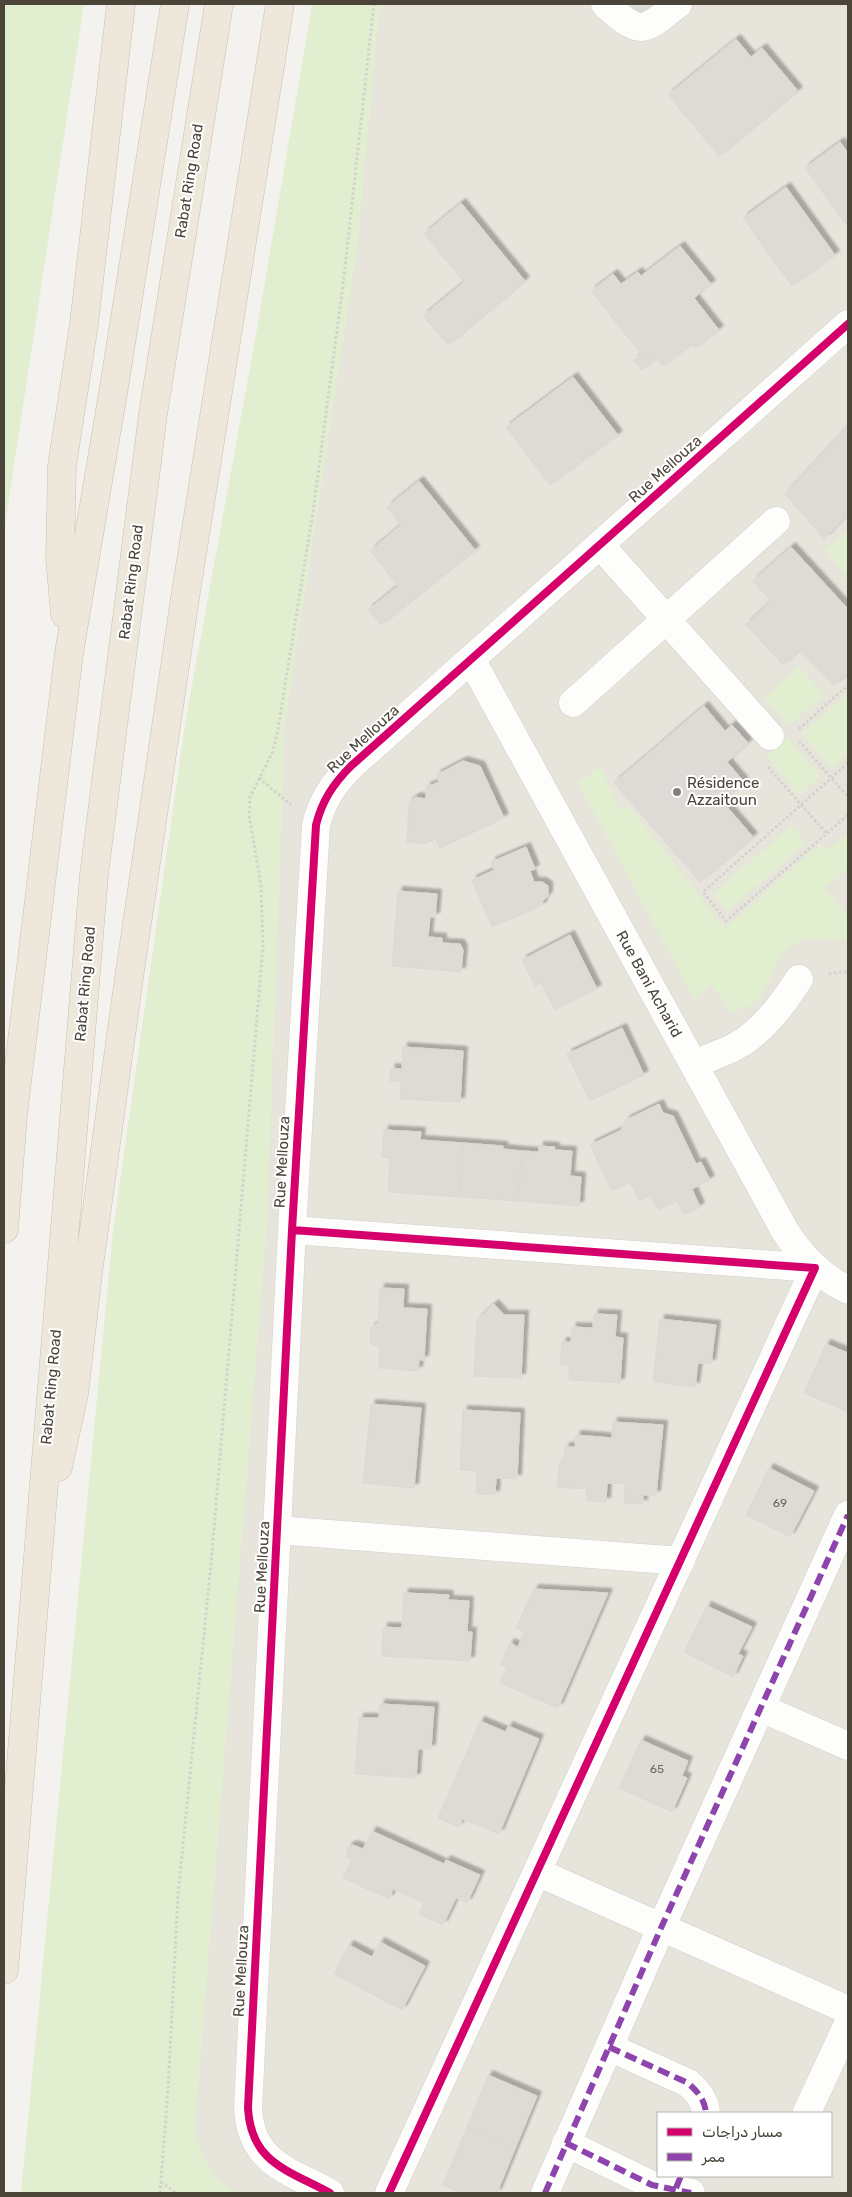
<svg xmlns="http://www.w3.org/2000/svg" width="852" height="2197" viewBox="0 0 852 2197" font-family="Rubik,'Noto Naskh Arabic',sans-serif">
<style>
.residential{fill:#e7e4dc;fill-rule:evenodd}
.green{fill:#e1eecf}
.building{fill:#dedbd6;stroke:#dcd9d4;filter:url(#shadow)}
.lines{fill:none;stroke-linecap:round;stroke-linejoin:round}
.minor-casing{stroke:#d2d0cb;stroke-width:29}
.highway-casing{stroke:#ccbfa9;stroke-width:29}
.path{stroke:#d3d2cc;stroke-width:3;stroke-dasharray:2.5 2.5;stroke-linecap:butt}
.minor{stroke:#fdfdfc;stroke-width:28}
.highway{stroke:#ede8db;stroke-width:28}
.quiet{stroke:#8e44ad;stroke-width:6;stroke-dasharray:12 6;stroke-linecap:butt}
.cycleway-casing{stroke:#fff;stroke-width:11}
.cycleway{stroke:#d6006c;stroke-width:8}
.poi-dot{fill:#868178;stroke:#fff;stroke-width:2}
.labels{text-anchor:middle;stroke-width:4;stroke-linejoin:round;paint-order:stroke}
.number-label{font-size:12px;fill:#706a61}
.street-label{font-size:15px;fill:#4b4439;stroke:#fff}
.poi-label{font-size:15px;fill:#4b4439;stroke:#fff;text-anchor:start}
</style>
<defs>
<filter id="shadow"><feDropShadow dx="4.5" dy="-4.5" stdDeviation="1" flood-color="#0004"/></filter>
</defs>
<rect width="100%" height="100%" fill="#f4f2ee"/>
<path class="residential" d="M327,4H848V2193H21ZM658,2113H831V2176H658Z"/>
<path class="green" d="M4,4H84L4,532Z
M312,4H380L357,249L285,725L267,1223L195,2128C200,2156 211,2179 237,2193H21L113,1231L185,724L257,329Z
M848,530V577L825,550Z
M799,666L824,695L789,725L764,698Z
M848,692V754L833,768L802,734Z
M787,737L821,776L799,795L766,756Z
M600,767L620,810L629,806L725,928L820,844L826,851L848,833V869L825,888L848,916V938C827,949 815,927 789,948C763,971 777,1002 731,1012L711,984L694,999L578,783Z
M791,826L806,843L728,911L713,894Z"/>
<path class="building" d="M631,4H664L643,20Z
M736,39L751,57L762,48L798,91L719,156L668,95Z
M840,142L848,153V227L805,168Z
M786,187L835,255L792,286L743,218Z
M461,203L525,281L448,345L423,316L464,282L424,234Z
M680,246L711,284L694,298L719,330L696,348L692,344L663,366L657,358L642,370L634,360L641,354L591,291L613,274L621,284L638,272L641,276Z
M573,377L618,435L550,485L506,427Z
M848,426V514L824,539L785,494Z
M419,481L475,550L381,625L368,610L398,586L370,551L401,525L387,507Z
M791,547L848,609V673L834,686L800,650L783,665L746,625L771,601L753,581Z
M704,706L725,731L732,725L748,743L727,762L744,782L722,801L753,837L700,882L614,783Z
M463,761L480,766L504,818L440,848L435,839L424,844L407,842L409,802L416,797L426,799V787L439,782L436,775Z
M526,847L535,869L530,871L534,882H542L548,886V896L542,902L543,905L492,927L472,880L494,870L491,862Z
M398,891L437,894L435,917H430L428,937L442,938V943L460,944L463,950L461,972L392,966Z
M570,935L597,989L555,1010L541,983L535,986L522,960Z
M622,1028L644,1075L590,1101L567,1054Z
M403,1047L463,1051L460,1102L400,1099L401,1081H390L391,1068L402,1069Z
M659,1104L663,1113L673,1116L696,1164L701,1162L710,1180L692,1189L700,1207L684,1215L677,1201L658,1210L651,1195L639,1201L630,1182L612,1191L590,1145L621,1130L626,1120Z
M384,1130L421,1132L420,1140L463,1143L459,1197L388,1192L390,1158L382,1157Z
M463,1143L503,1146V1149L522,1151L518,1201L459,1197Z
M539,1146L555,1147L554,1150L572,1151L570,1176L581,1177L579,1206L518,1201L522,1151L539,1152Z
M380,1288L404,1289L403,1308L427,1309L424,1360H419L418,1371L379,1368L380,1348L370,1343L371,1328L378,1323Z
M494,1304L504,1315H524L521,1378L474,1376L477,1320Z
M594,1314L617,1315L615,1337L623,1338L620,1383L569,1380V1365H560L562,1342H571L572,1327L593,1328Z
M660,1319L716,1325L711,1364L698,1363L695,1387L653,1382Z
M826,1344L848,1353V1412L804,1393Z
M371,1404L421,1408L414,1488L363,1483Z
M463,1410L520,1413L517,1479L496,1478L495,1495L476,1494L477,1471L460,1470Z
M613,1422L663,1425L656,1495H643V1504L624,1503L625,1484L607,1483L606,1502L586,1501L587,1489L557,1487L559,1464H563L565,1447H575L576,1435L612,1438Z
M769,1468L814,1491L790,1537L746,1515Z
M534,1589L608,1593L558,1708L500,1683L507,1668L500,1665L510,1643L518,1647L524,1632L516,1628Z
M404,1593L449,1595L448,1600L469,1601L467,1632H472L470,1661L382,1656L383,1627L402,1628Z
M707,1606L752,1627L738,1654L743,1656L733,1677L684,1652Z
M380,1704L434,1707L431,1749H418L416,1778L355,1774L359,1718H379Z
M480,1721L506,1732L508,1726L539,1739L499,1834L462,1819L459,1827L438,1818Z
M641,1740L688,1761L682,1776L687,1778L672,1812L619,1788Z
M372,1831L444,1864L446,1860L480,1875L467,1903L456,1898L443,1925L419,1914L424,1903L393,1889L389,1899L343,1878L352,1859L346,1857L348,1847L353,1845L363,1849Z
M380,1942L425,1966L402,2010L334,1974L349,1945L372,1957Z
M488,2075L537,2096L515,2149L467,2127Z
M467,2127L515,2149L497,2193H462L443,2185Z"/>
<g class="lines">
<g class="minor-casing">
<path id="minor" d="M605,4C641,36 642,33 678,4
M600,545L770,736
M471,659L785,1231C801,1256 821,1277 848,1290
M573,703L776,521
M694,1064C710,1057 731,1051 746,1040C768,1024 784,1002 799,979
M292,1230L815,1268L389,2193
M277,1530L681,1561
M761,1708L848,1746
M537,1872L848,2010
M609,2047L688,2083C698,2092 705,2100 706,2113
M807,2112L848,2024
M566,2143L652,2185L691,2193
M330,2193C288,2170 251,2163 248,2108L292,1230L316,825C322,801 333,784 351,766L848,324
M545,2193L661,1928L848,1515"/>
</g>
<g class="highway-casing">
<path id="highway" d="M65,614L60,559L62,466L84,324L121,4
M4,1229L13,1115L69,653L114,387L175,4
M58,1467L74,1394L88,1273L129,978L185,598L280,4
M4,1970L94,875L153,414L219,4"/>
</g>
<path class="path" d="M799,729L848,685
M799,741L848,797
M848,763L703,892L726,921L848,815
M768,767L827,834
M259,778L291,805
M829,974L848,971
M161,2182L176,2193
M160,2193L168,2090L178,1895L211,1564L263,946L261,885L249,815L250,797L273,751L277,735L313,512L343,285L374,4"/>
<use href="#minor" class="minor"/>
<use href="#highway" class="highway"/>
<path class="quiet" d="M609,2047L688,2083C698,2092 705,2100 706,2113
M566,2143L652,2185L691,2193
M676,2188L681,2176
M545,2193L661,1928L848,1515"/>
<g class="cycleway-casing">
<path id="cycleway" d="M292,1230L815,1268L389,2193
M330,2193C288,2170 251,2163 248,2108L292,1230L316,825C322,801 333,784 351,766L848,324"/>
</g>
<use href="#cycleway" class="cycleway"/>
</g>
<circle class="poi-dot" cx="677" cy="792" r="5"/>
<g class="labels">
<g class="number-label">
<text x="780" y="1507">69</text>
<text x="657" y="1773">65</text>
</g>
<g class="street-label">
<text transform="translate(189 181) rotate(-81)" y="5">Rabat Ring Road</text>
<text transform="translate(665 469) rotate(-42)" y="5">Rue Mellouza</text>
<text transform="translate(131 582) rotate(-83)" y="5">Rabat Ring Road</text>
<text transform="translate(363 739) rotate(-43)" y="5">Rue Mellouza</text>
<text transform="translate(85 984) rotate(-85)" y="5">Rabat Ring Road</text>
<text transform="translate(649 984) rotate(61)" y="5">Rue Bani Acharid</text>
<text transform="translate(282 1162) rotate(-87)" y="5">Rue Mellouza</text>
<text transform="translate(51 1387) rotate(-85)" y="5">Rabat Ring Road</text>
<text transform="translate(262 1567) rotate(-87)" y="5">Rue Mellouza</text>
<text transform="translate(241 1971) rotate(-87)" y="5">Rue Mellouza</text>
</g>
<g class="poi-label">
<text x="687" y="788">Résidence<tspan x="687" dy="17">Azzaitoun</tspan></text>
</g>
</g>
<rect width="852" height="2197" fill="none" stroke="#4b4439" stroke-width="10"/>
<rect x="657" y="2112" width="175" height="65" fill="#ffffff" stroke="#b7b4b0"/>
<rect x="667" y="2128" width="25" height="8" fill="#d6006c" stroke="#b7b4b0"/>
<text x="702" y="2137" font-size="15" fill="#4b4439">مسار دراجات</text>
<rect x="667" y="2153" width="25" height="8" fill="#8e44ad" stroke="#b7b4b0"/>
<text x="702" y="2162" font-size="15" fill="#4b4439">ممر</text>
</svg>
